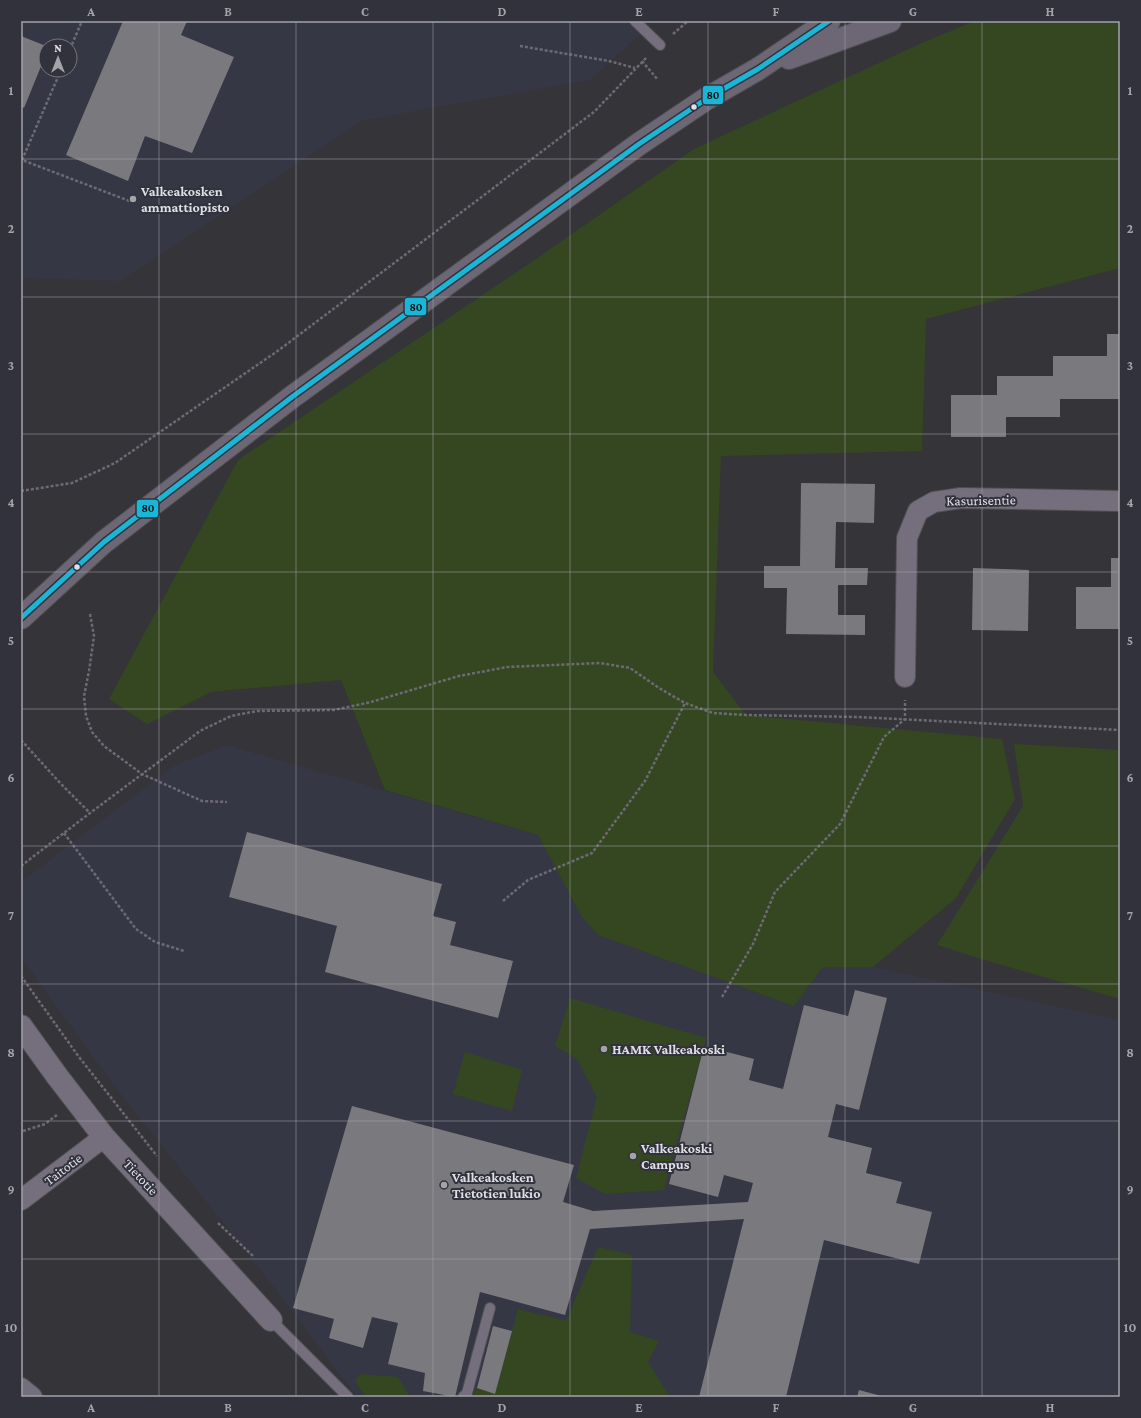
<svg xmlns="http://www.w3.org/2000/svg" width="1141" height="1418" viewBox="0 0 1141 1418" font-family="'Crimson Pro',serif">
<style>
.built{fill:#363745;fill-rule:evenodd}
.green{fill:#354720}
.building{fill:#7a7a7e}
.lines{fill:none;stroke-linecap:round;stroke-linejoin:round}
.service-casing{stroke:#505054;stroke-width:12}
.minor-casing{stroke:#505054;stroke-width:22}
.tertiary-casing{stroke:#505054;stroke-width:24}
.secondary-casing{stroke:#505054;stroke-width:24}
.path{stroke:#6d6a74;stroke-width:2.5;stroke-dasharray:3 2;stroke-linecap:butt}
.service{stroke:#756f7d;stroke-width:10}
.minor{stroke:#756f7d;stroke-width:20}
.tertiary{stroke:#756f7d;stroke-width:22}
.secondary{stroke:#6d6775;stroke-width:22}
.bus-1-casing{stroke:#31323c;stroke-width:8}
.bus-1{stroke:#1ab6d8;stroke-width:5}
.grid{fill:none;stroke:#a3a3a9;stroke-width:1;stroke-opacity:0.55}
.bus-dot{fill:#dfdfe6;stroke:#31323c;stroke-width:1.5}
.poi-dot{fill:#a3a3a9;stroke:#31323c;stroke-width:1.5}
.labels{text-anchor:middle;stroke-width:4;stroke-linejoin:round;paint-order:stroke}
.poi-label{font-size:14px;font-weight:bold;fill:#dfdfe6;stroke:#31323c;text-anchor:start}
.street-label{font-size:14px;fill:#dfdfe6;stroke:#31323c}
.line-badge{stroke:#31323c;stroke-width:1.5}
.pale-badge-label{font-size:11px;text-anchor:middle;font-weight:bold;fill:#111}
.neatline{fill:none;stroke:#a3a3a9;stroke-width:1.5}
.grid-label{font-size:13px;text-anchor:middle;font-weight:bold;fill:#a3a3a9}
</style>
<rect width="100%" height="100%" fill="#343439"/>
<path class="built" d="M21,21H655L590,80L364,120L120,281L21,278ZM46,46H70V70H46Z
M227,745L538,835L582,917L598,935L794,1006L823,967H873L1120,1020V1397H357L273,1286L109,1079L21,957V882L175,765Z"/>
<path class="green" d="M975,21H1120V268L926,319L922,451L721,456L713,672L746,715L1002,739L1015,799L956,898L873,967H823L794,1006L598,935L582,917L538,835L385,790L341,680L211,692L147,724L109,699L238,460L533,261L694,149L924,42Z
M1014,744L1120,750V999L988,961L937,945L1023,806Z
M570,998L706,1038L664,1190L605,1194L576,1178L597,1097L577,1059L555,1046Z
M465,1052L522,1070L512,1111L453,1094Z
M598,1247L632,1255L630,1332L659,1341L648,1362L670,1397H472L477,1388L495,1394L518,1309L566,1321Z
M360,1374L398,1377L410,1397H366L355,1381Z"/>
<path class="building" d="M123,21H187L181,35L234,57L192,153L145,136L128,181L66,155Z
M21,36L46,46V54L24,108L21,106Z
M1107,334H1120L1119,399H1060V417H1006V437H951V395H997V376H1053V356H1107Z
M801,483L875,484L874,523L836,522L835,568H868L867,585H838V615H865V635L786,634L787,588H764V566H800Z
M1111,558H1120V629H1076V587H1111Z
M973,568L1029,570L1028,631L972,630Z
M247,832L442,884L433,916L456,922L450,945L513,961L498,1018L325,972L337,926L229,897Z
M855,990L887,998L859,1110L836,1104L828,1137L872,1148L866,1173L902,1182L896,1203L932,1212L919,1264L824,1240L786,1397H699L744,1219L590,1229L565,1315L480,1292L455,1397L423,1391L425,1373L388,1364L398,1323L372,1317L363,1348L329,1338L334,1319L293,1308L352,1106L574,1165L563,1202L593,1211L748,1202L753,1183L724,1175L718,1197L669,1184L704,1046L754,1059L749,1080L783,1089L804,1005L848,1016Z
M493,1326L512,1331L495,1394L477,1388Z
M859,1390L885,1397H857Z"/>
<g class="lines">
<g class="service-casing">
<path id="service" d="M635,21L660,45
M271,1320L348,1397
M463,1397L467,1393L490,1308"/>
</g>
<g class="minor-casing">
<path id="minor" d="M905,677L907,538L918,511L934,502L961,498L1120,501
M21,1200L104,1137
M21,1388L32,1397"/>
</g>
<g class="tertiary-casing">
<path id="tertiary" d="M21,1026L57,1076L104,1137L271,1320"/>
</g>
<g class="secondary-casing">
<path id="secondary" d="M789,58L890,21
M21,618L104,542L292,397L639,144L706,99L758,69L829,21"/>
</g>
<path class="path" d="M673,34L688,21
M520,46L609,61L635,68
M70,49L82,21
M642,61L658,80
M61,70L22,160L132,202
M21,491L72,483L115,463L279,350L594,112L647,57
M90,614L94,636L89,671L84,696L86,716L92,732L104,746L142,774L202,801L227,802
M21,740L61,784L90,813
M64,833L136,929L155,942L184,951
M21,866L90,813L200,731L231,716L257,711L334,710L371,702L459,676L507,667L600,663L630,668L659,688L685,703L713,713L746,715L858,717L1120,730
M503,901L528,880L592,853L645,781L685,703
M21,976L79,1057L157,1156
M722,997L753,944L775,892L840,824L884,737L905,719V700
M23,1131L45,1124L57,1115
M218,1223L253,1256"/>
<use href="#service" class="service"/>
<use href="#minor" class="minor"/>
<use href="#tertiary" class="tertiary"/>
<use href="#secondary" class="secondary"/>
<g class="bus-1-casing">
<path id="bus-1" d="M21,618L104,542L292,397L639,144L706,99L758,69L829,21"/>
</g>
<use href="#bus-1" class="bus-1"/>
</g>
<path class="grid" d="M159,21V1397M296,21V1397M433,21V1397M570,21V1397M708,21V1397M845,21V1397M982,21V1397M21,159H1120M21,297H1120M21,434H1120M21,572H1120M21,709H1120M21,846H1120M21,984H1120M21,1121H1120M21,1259H1120"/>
<g class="bus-dot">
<circle cx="694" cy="107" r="3.5"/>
<circle cx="77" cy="567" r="3.5"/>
</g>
<g class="poi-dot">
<circle cx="133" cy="199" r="4"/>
<circle cx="604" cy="1049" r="4"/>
<circle cx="633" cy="1156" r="4"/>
<circle cx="444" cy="1185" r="4"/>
</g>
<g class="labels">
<g class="poi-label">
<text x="141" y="196">Valkeakosken<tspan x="141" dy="16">ammattiopisto</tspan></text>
<text x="612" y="1054">HAMK Valkeakoski</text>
<text x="641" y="1153">Valkeakoski<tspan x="641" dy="16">Campus</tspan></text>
<text x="452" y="1182">Valkeakosken<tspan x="452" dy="16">Tietotien lukio</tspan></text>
</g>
<g class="street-label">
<text transform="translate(981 500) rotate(-1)" y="5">Kasurisentie</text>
<text transform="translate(63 1169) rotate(-37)" y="5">Taitotie</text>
<text transform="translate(141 1177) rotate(47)" y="5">Tietotie</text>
</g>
</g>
<g class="line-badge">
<rect x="702" y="85" width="22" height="20" rx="4" fill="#1ab6d8"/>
<rect x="404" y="297" width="23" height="19" rx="4" fill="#1ab6d8"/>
<rect x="136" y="499" width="23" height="19" rx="4" fill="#1ab6d8"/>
</g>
<g class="pale-badge-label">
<text x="713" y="99">80</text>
<text x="416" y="311">80</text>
<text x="148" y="512">80</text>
</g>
<rect width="1141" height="1418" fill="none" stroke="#31323c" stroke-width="44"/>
<g transform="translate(58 58)"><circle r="19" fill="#31323c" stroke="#777780"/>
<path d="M0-3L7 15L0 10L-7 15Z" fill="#a3a3a9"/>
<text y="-6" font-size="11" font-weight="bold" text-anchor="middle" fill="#dfdfe6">N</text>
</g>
<rect x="22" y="22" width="1097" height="1374" class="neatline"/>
<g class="grid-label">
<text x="91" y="16">A</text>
<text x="228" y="16">B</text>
<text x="365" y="16">C</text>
<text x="502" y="16">D</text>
<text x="639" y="16">E</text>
<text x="776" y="16">F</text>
<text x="913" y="16">G</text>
<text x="1050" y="16">H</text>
<text x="11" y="95">1</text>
<text x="1130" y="95">1</text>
<text x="11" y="233">2</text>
<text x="1130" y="233">2</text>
<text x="11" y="370">3</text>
<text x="1130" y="370">3</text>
<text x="11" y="507">4</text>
<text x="1130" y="507">4</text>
<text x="11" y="645">5</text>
<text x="1130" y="645">5</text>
<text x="11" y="782">6</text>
<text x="1130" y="782">6</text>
<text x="11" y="920">7</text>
<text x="1130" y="920">7</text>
<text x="11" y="1057">8</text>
<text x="1130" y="1057">8</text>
<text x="11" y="1194">9</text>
<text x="1130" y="1194">9</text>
<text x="11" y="1332">10</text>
<text x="1130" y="1332">10</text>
<text x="91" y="1412">A</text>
<text x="228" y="1412">B</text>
<text x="365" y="1412">C</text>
<text x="502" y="1412">D</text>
<text x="639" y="1412">E</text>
<text x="776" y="1412">F</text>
<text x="913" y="1412">G</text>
<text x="1050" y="1412">H</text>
</g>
</svg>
